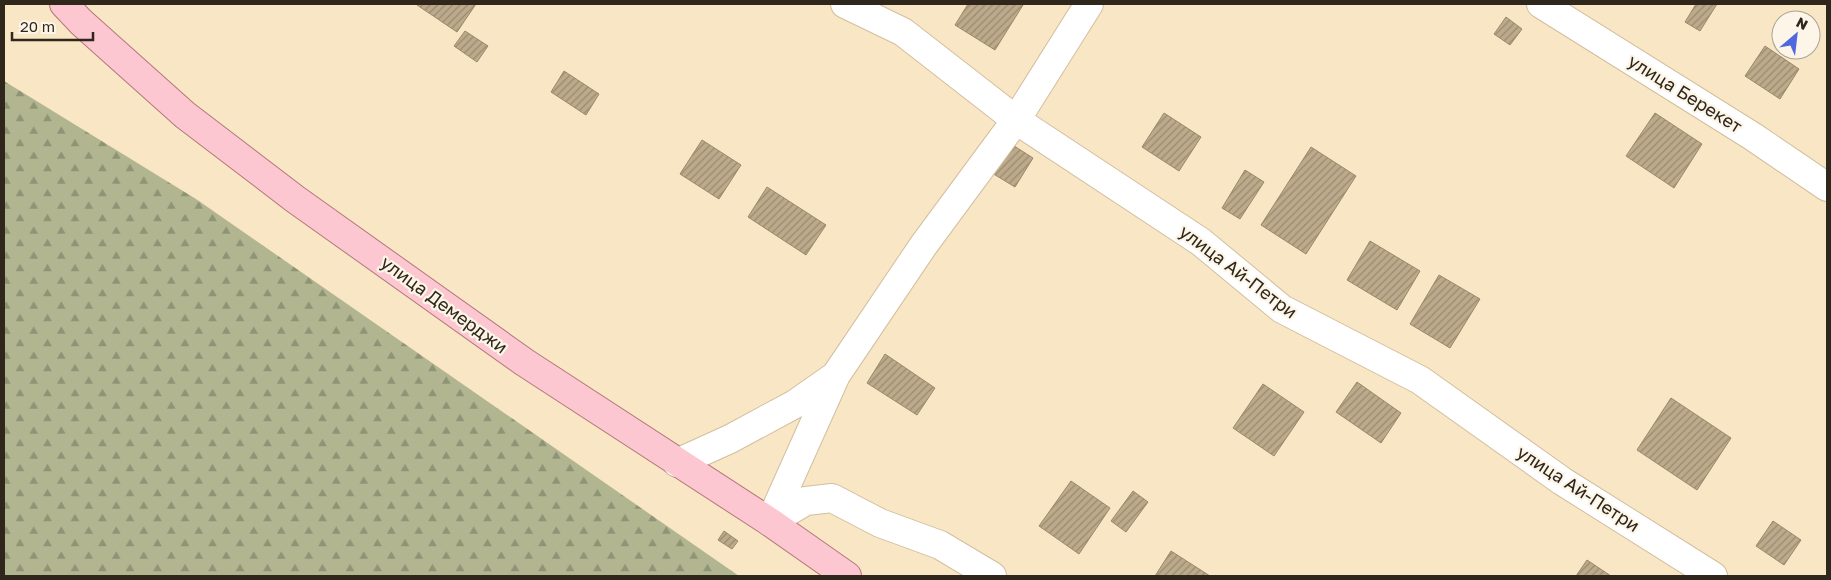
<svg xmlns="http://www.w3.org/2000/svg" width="1831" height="580" viewBox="0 0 1831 580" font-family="'Golos Text',sans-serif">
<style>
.forest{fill:url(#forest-firs)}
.building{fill:url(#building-hatch);stroke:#9a886a}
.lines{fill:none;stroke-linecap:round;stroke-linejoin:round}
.minor-casing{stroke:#d2bf9f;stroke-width:30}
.major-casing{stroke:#b3777c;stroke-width:30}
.minor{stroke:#fff;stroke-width:28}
.major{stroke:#fcc7d0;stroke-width:28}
.labels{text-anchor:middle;stroke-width:4.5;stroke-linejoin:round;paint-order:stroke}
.street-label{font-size:18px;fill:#2f271b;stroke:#fdf5e8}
</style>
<defs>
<pattern id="forest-firs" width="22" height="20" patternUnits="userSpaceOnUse" patternTransform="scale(1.25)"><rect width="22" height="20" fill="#b1b691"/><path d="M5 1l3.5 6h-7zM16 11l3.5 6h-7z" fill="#909476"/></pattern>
<pattern id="building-hatch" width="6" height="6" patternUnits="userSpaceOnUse" patternTransform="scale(1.25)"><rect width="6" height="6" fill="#bcaa8b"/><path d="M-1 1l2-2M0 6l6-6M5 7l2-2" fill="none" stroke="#998a71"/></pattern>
</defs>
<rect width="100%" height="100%" fill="#f9e6c5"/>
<path class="forest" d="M4,81L196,199L739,576H4Z"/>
<path class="building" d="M418,4H476L457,32L417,5Z
M968,4H1021L1023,5L995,50L955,25Z
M1696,4H1717L1700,31L1685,22Z
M1506,17L1522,29L1510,45L1494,34Z
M465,31L488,46L477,62L454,46Z
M1765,46L1799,69L1780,99L1745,76Z
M564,71L599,94L586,115L551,92Z
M1164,113L1201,137L1179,171L1142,147Z
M1655,113L1702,144L1674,188L1626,156Z
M702,140L741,165L719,199L680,174Z
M1011,144L1033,158L1015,187L992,173Z
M1311,147L1356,176L1306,254L1261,225Z
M1245,170L1264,182L1240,219L1222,208Z
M767,187L826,225L806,255L748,217Z
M1370,241L1420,271L1397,310L1347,280Z
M1439,275L1480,299L1450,348L1410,324Z
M885,354L935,388L917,415L867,383Z
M1357,382L1401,413L1381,443L1336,412Z
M1263,384L1304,412L1274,456L1233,428Z
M1671,398L1731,438L1697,490L1637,450Z
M1071,481L1110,508L1079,554L1039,526Z
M1133,491L1148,502L1126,532L1111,521Z
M1773,521L1801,540L1784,565L1756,546Z
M724,531L738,541L732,549L718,540Z
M1171,551L1210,576H1155Z
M1587,560L1611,576H1576Z"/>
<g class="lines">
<g class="minor-casing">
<path id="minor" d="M845,4L903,32L1016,120L1201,242L1282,309L1420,380L1562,481L1713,576
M1541,4L1752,136L1827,187
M677,463L730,439L795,404L835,376
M770,522L836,375L923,246L1016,120L1089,4
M770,522L806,501L832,498L880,523L940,545L992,576"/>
</g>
<g class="major-casing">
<path id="major" d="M64,4L81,22L185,115L295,199L524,362L770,522L847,576"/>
</g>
<use href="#minor" class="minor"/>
<use href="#major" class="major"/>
</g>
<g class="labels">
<g class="street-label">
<text transform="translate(1685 94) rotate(32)" y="6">улица Берекет</text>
<text transform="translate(1238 272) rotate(37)" y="6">улица Ай-Петри</text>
<text transform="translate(444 305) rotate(36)" y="6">улица Демерджи</text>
<text transform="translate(1578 489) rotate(33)" y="6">улица Ай-Петри</text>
</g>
</g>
<rect width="1831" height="580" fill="none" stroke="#2f271b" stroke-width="10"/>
<g transform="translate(1796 35) rotate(28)"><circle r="24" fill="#fdf5e8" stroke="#aba396"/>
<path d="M0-4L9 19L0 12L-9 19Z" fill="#5068dd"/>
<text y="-8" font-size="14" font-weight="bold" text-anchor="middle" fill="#2f271b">N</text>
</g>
<path d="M12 32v8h81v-8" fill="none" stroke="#2f271b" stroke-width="2.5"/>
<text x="20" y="32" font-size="15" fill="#2f271b" stroke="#fdf5e8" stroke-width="4" paint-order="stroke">20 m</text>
</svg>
